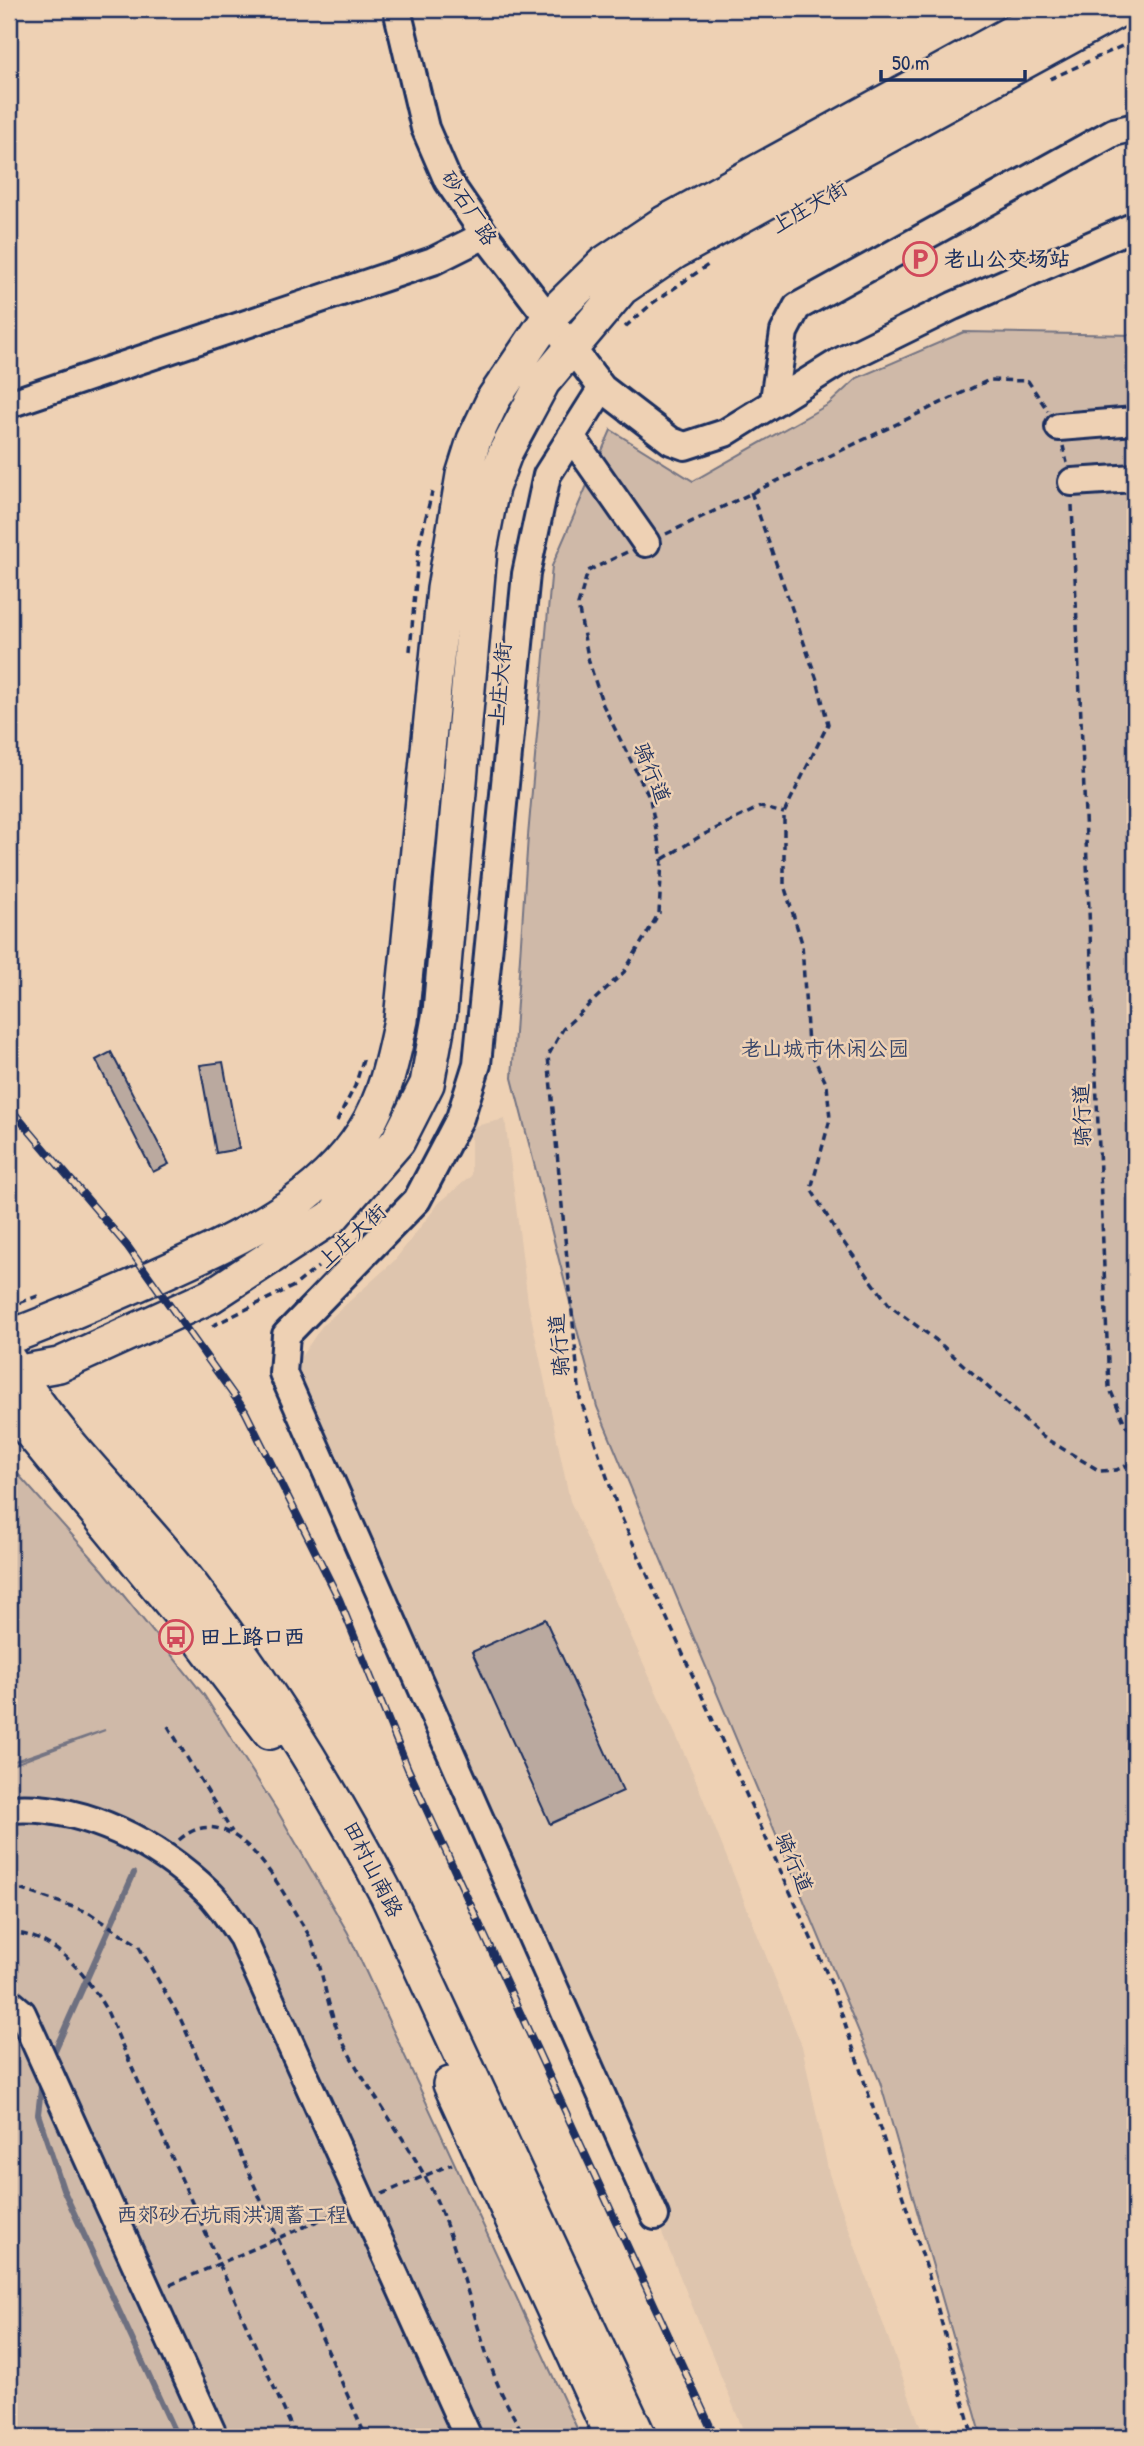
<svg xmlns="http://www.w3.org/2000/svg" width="1144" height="2446" viewBox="0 0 1144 2446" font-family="'Patrick Hand','LXGW WenKai TC',sans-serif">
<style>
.built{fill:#dec5ae}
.green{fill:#cfb9a8;stroke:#757483;stroke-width:2}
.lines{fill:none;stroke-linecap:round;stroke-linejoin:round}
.stream{stroke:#6e6f80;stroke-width:6}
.building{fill:#baa99f;stroke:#1b2f5e;stroke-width:2}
.minor-casing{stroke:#1b2f5e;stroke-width:32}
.major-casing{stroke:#1b2f5e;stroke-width:38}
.path{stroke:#1b2f5e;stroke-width:3.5;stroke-dasharray:7 5;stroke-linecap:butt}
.minor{stroke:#eed1b4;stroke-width:26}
.major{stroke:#eed1b4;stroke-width:33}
.rail-casing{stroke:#1b2f5e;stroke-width:8}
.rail{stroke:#eed1b4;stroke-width:5;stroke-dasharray:16;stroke-linecap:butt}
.labels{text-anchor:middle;stroke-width:5;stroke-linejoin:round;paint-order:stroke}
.street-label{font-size:21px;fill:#1b2f5e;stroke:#eed1b4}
.poi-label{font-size:21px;font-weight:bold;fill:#1b2f5e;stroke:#eed1b4;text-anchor:start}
.park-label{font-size:21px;fill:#364469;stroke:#eed1b4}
</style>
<rect width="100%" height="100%" fill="#eed1b4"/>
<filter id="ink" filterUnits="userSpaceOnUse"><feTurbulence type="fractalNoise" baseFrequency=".0143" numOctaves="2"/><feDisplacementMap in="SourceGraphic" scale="14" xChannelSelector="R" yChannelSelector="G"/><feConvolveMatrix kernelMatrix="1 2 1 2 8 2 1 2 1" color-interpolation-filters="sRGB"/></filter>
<g filter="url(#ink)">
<path class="built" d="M505,1119L528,1302L570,1501L693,1773L802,2046L829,2174L924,2437H746L526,1902L294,1367L322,1326L394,1261L439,1203L471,1176V1127Z"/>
<path class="green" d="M964,332L1135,335V2437H982L880,2082L597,1407L512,1078L528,836L552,566L611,430L693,481L829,404L857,378Z
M9,1464L103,1570L204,1695L278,1812L348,1933L581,2437H9V1766L105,1730L9,1763Z"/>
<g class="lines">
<path class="stream" d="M52,2057L134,1873
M42,2080L38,2114L63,2189L177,2437"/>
</g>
<path class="building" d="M111,1052L169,1164L153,1172L96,1060Z
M223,1062L239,1149L216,1153L200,1065Z
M545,1619L623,1791L550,1824L472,1652Z"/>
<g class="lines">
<g class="minor-casing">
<path id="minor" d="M397,9L425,128L448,181L485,235L602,388L671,441L685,446L725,433L839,362L953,306L1135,226
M602,388L547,475L526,574L477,1064L460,1118L417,1200L286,1335L283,1373L655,2216
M774,400L784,332L797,307L1114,132L1135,127
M9,404L433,261L485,235
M1059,427L1135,421
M571,436L646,543
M1072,482L1135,478
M9,1809C83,1803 159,1844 210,1894C222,1906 232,1923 242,1937L468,2437
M9,2002L22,2013L214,2437"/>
</g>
<g class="major-casing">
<path id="major" d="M9,1337C56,1320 101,1300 147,1280C226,1244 317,1207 364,1131C385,1098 393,1058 401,1020L444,589L463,475L474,440L494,398L549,317L603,264L664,223L1055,9
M9,1360C57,1442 131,1507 189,1582C265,1681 329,1785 387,1895L639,2437
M9,1374L59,1365L211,1296L332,1217L398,1141L427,1084L440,1012L480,550L492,488L506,451L543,382L622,288L675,252L1121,9
M9,1406L189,1625L270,1732
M450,2084L612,2437"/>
</g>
<path class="path" d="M1050,79L1135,40
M625,327L654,302L708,265
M1063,446L1067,463
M751,492L817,680L828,724L784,813V885L802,943L808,1046L827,1085L830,1119L811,1189L839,1236L890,1306L936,1340L1043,1437L1100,1471L1116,1470L1135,1462
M1072,505L1109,1387L1126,1426L1135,1434
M666,534L989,380L1028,381L1048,411
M627,552L588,571L578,605L589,662L603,705L650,799L662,859L659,913L624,972L563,1029L548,1056L580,1398L619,1512L832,1985L926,2266L973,2437
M410,651L419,545L432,492
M663,859L699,837L760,807L784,813
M337,1121L355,1086L364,1057
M9,1307L40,1295
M212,1326L294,1286L318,1267
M168,1726L232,1832
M179,1840C227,1798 271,1871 292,1907C298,1919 308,1931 313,1944C324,1975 327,2010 342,2040C370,2097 414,2146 438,2204C462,2261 474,2323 496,2380C504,2400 515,2419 525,2437
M9,1891L23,1890L88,1912L138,1945L181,2020L366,2437
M9,1932C57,1936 84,1972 107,2011L296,2437
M382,2194L452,2164
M170,2285L343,2210"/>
<use href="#minor" class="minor"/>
<use href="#major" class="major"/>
<g class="rail-casing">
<path id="rail" d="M9,1107L128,1247L245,1411L339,1599L408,1769L715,2437"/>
</g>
<use href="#rail" class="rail"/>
</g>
</g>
<defs>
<g id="parking-ring" transform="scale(1.75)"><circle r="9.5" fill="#eed1b4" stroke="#d1495b" stroke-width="1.5"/><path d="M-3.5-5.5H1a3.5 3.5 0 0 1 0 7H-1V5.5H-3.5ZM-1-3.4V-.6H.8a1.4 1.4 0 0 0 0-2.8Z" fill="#d1495b"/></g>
<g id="bus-ring" transform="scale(1.75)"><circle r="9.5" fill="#eed1b4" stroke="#d1495b" stroke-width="1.5"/><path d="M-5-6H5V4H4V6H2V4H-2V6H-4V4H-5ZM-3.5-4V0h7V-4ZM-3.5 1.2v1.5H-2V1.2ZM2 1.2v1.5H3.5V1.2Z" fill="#d1495b"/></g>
</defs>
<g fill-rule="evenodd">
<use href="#parking-ring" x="920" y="259"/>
<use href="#bus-ring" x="176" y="1637"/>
</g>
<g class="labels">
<g class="street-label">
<text transform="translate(809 207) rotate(-30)" y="7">上庄大街</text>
<text transform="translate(469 208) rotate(57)" y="7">砂石厂路</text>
<text transform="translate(500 684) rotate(-85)" y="7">上庄大街</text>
<text transform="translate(652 773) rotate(67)" y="7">骑行道</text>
<text transform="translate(1082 1115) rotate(-92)" y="7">骑行道</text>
<text transform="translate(352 1236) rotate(-42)" y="7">上庄大街</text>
<text transform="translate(559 1345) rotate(-95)" y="7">骑行道</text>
<text transform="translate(794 1863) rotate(66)" y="7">骑行道</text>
<text transform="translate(373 1869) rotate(63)" y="7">田村山南路</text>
</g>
<g class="poi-label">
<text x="944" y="266">老山公交场站</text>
<text x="200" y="1644">田上路口西</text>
</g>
<g class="park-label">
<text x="825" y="1056">老山城市休闲公园</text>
<text x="232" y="2222">西郊砂石坑雨洪调蓄工程</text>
</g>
</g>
<rect width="1144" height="2446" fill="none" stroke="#eed1b4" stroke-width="35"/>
<rect x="18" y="18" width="1109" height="2411" fill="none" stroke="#1b2f5e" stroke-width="2.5" filter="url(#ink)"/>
<path d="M881 70v10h144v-10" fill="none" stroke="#1b2f5e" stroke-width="3.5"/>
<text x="892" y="70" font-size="21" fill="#1b2f5e" stroke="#eed1b4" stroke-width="5" paint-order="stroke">50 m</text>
</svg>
